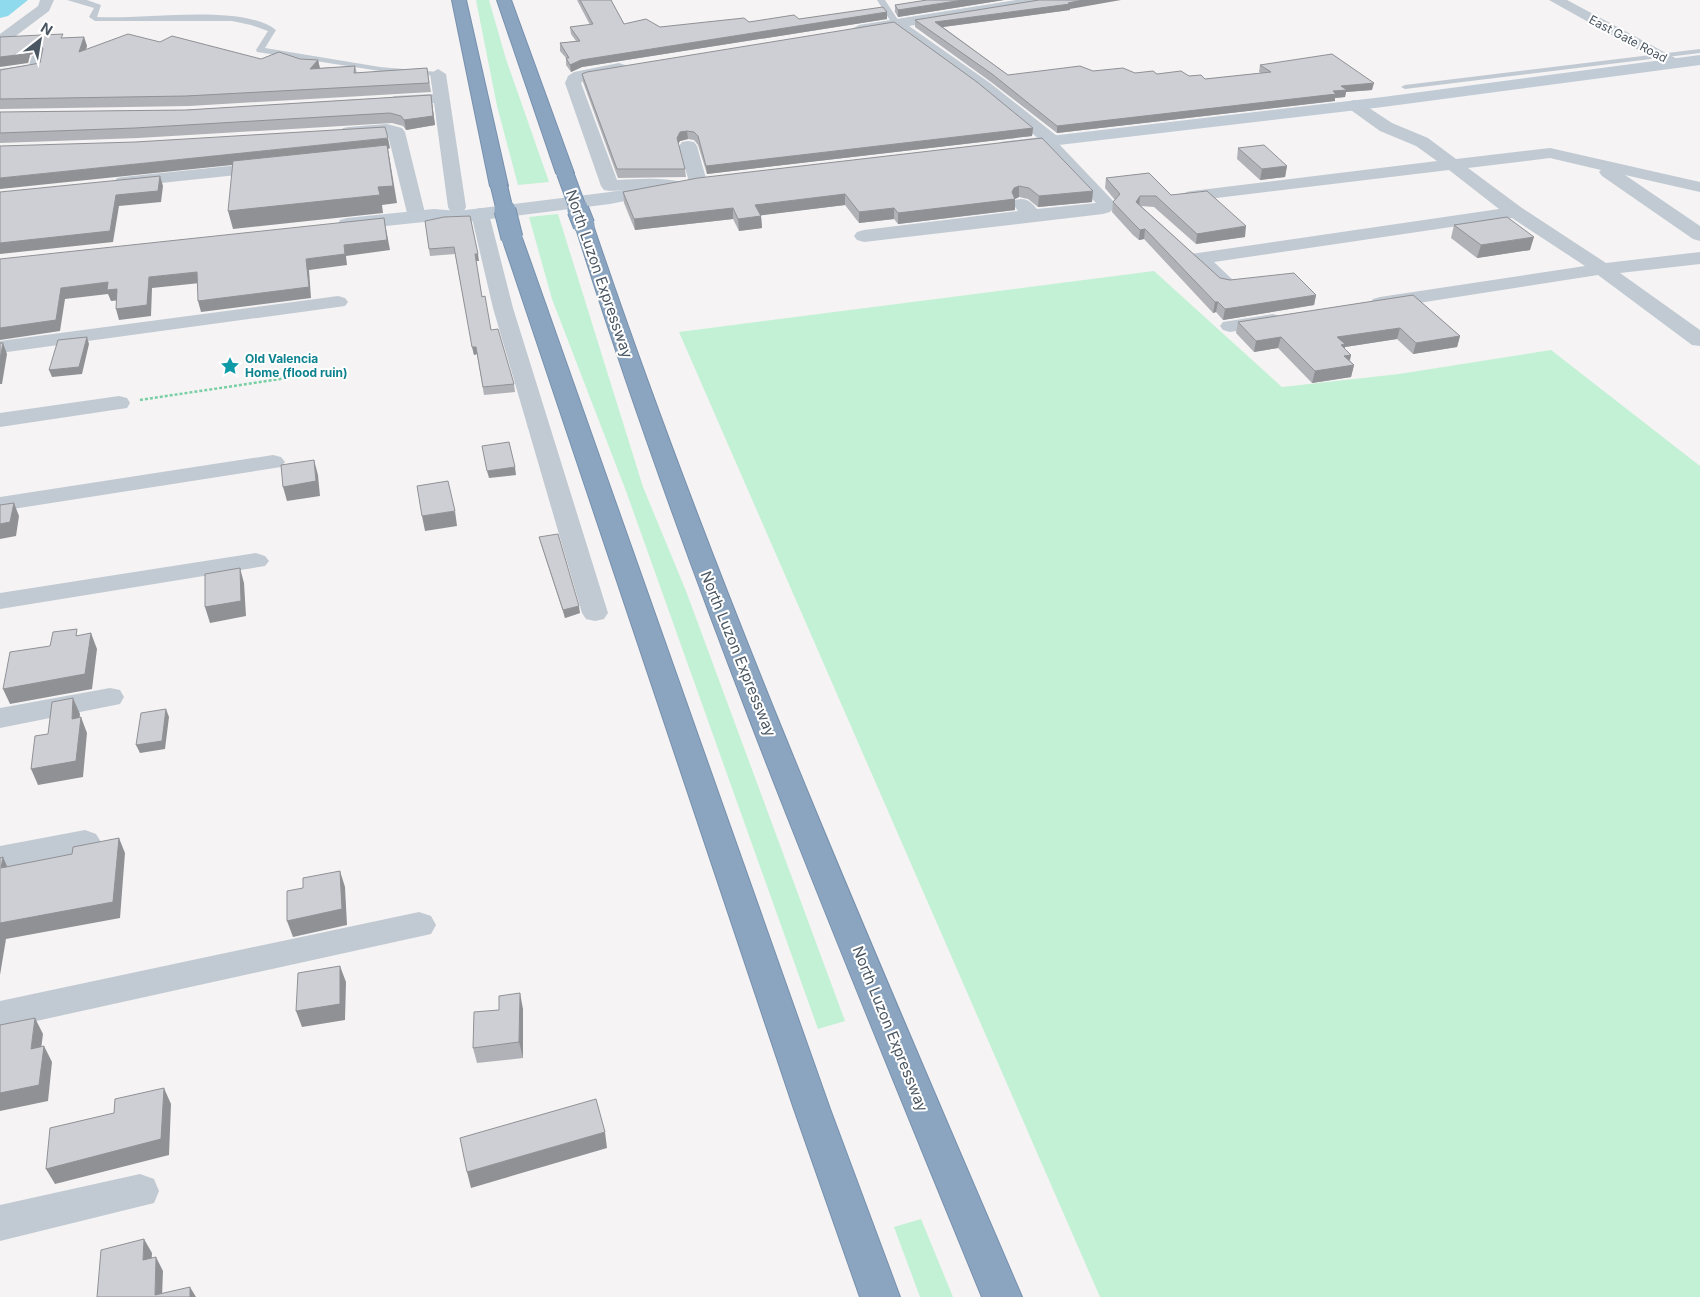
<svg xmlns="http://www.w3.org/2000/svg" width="1700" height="1297" viewBox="0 0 1700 1297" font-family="Inter,sans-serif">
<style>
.green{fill:#c3f1d5}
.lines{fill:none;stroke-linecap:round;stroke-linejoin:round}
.river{fill:#90daee;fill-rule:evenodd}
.motorway-casing{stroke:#7690ad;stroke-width:2}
.path{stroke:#7ad0a6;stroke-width:2.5;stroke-dasharray:3 2;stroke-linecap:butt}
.service{fill:#c1cad2;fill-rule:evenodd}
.minor{fill:#c1cad2;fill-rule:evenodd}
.tertiary{fill:#c1cad2;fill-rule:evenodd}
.secondary{fill:#c1cbd6;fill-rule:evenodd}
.motorway{fill:#8ba5c1;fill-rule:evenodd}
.motorway-bridge-far1-casing{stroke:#7690ad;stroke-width:18;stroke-linecap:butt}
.motorway-bridge-casing{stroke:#7690ad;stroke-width:23;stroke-linecap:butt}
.motorway-bridge-far1{stroke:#8ba5c1;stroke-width:16}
.motorway-bridge{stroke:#8ba5c1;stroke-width:21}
.wall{fill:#b0b2b7}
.shaded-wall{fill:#909195}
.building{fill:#cdcfd5;stroke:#909195}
.labels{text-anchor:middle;stroke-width:4;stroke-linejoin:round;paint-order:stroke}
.far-street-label{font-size:12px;fill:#4a5661;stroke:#fff}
.far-culture-label{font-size:12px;font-weight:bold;fill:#0d838f;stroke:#fff;text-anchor:start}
.street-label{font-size:15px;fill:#4a5661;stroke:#fff}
</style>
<rect width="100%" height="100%" fill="#f5f3f3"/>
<path class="green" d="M476,0H489L506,59L549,182L518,185L497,106Z
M558,214L643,487L686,591L845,1021L818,1029L626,491L552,299L529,217Z
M1154,271L1282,387L1399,374L1551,350L1700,466V1297H1100L679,332Z
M921,1219L953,1297H920L894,1227Z"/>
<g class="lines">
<path class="river" d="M0,0H28L8,16L0,18Z"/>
<g class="motorway-casing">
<path id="motorway" d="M452,0H466L508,186L505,190H493L490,186Z
M497,0H511L574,173L571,177H559L556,173Z
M584,219L591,221L593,225C716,590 870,943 1022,1297H982C837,943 690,590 575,225L577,221Z
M512,232L519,234L522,238L830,1109L900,1297H860L794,1109L502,238L505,234Z"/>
</g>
<path class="path" d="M140,400L300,376"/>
<path class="service" d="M67,0H87L101,5L97,17C142,20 242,3 276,30L265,48L380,67L438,72L442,74L438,76L380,71L257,52L256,50L268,31L251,25L232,21H95L89,17L94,8Z
M877,0H885L900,23L899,25H893Z
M1700,49V53L1405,89L1401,87L1405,85Z"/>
<path class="minor" d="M40,0H54L49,11L5,44L0,46V34L38,6Z
M1016,0H1050L1043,4L909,26L990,83L1057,136L1060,140L1058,143L1117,205L1110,212L1103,214L864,242L857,240L854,236L857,232L864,230L1018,211L1013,204L1015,200C1026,197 1030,201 1037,209L1096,203L1040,145L1037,141L1039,139L978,89L893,28L859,33L852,29L859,25Z
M37,54L45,59L43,71L0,79V69L29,65L32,56Z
M619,63L625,65L627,68L625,71L585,79L581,83L617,180C640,179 661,177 683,182L686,186L683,190L677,191L655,188L610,191L604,190L601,186L565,83L568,76L574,72Z
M438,69L446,74L466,207L464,211H450L448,207L434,103L394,106L386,101L394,96L433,94L430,74Z
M1354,100L1360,102L1392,123L1428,138L1456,159L1550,148L1700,182V192L1625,175L1700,226V241L1693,239L1602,176L1599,172L1601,170L1550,158L1468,168L1522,208L1606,263L1700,252V264L1620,273L1700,330V346L1692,345L1598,275L1380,309L1373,307L1370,303L1373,299L1380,297L1585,266L1512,218L1214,262L1235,282L1232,286C1215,290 1203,273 1191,262L1188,258L1191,254L1499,209L1449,170L1192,201L1186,200L1183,196L1186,192L1192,191L1437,161L1416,146L1380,131L1348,108L1346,105L1348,102Z
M387,124L402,128L405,132L426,217L424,221H410L408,217L388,135L349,137L343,136L340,132L343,128L349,127Z
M688,141L694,142L697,146L707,182L704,186H692L689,182L679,146L682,142Z
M269,162L275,163L278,167L275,171L123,187L117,186L114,182L117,178L123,177Z
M480,208L487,210L489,214L513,308L608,613L604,619L595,621L586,619L582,613L493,308L471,214L473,210Z
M338,296L345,298L348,302L345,306L0,353V341Z
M1273,314L1280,316L1283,320L1280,324L1230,332L1223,330L1220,326L1223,322Z
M119,396L127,398L130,403L127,408L0,427V413Z
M273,455L281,457L285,462L281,467L0,511V497Z
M256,553L265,556L269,561L265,566L0,609V593Z
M110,688L120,690L124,697L120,704L0,728V708Z
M85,830L96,834L101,842L96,850L0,870V846Z
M419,912L431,916L436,925L431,934L0,1029V1001Z
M140,1174L154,1179L159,1191L154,1203L0,1241V1205Z"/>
<path class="tertiary" d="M1549,0H1567L1679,60L1681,63L1679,66H1667Z"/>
<path class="secondary" d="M1700,55V65L1383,107L1007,151L1001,150L998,146L1001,142L1007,141L1383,97Z
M659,184L665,185L668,189L665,193L610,204L458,223L434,221L347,230L340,228L338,224L340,220L347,218L434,209L458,211L610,192Z"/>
<use href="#motorway" class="motorway"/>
<g class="motorway-bridge-far1-casing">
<path id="motorway-bridge-far1" d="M565,173L579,211
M499,186L505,211"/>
</g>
<g class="motorway-bridge-casing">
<path id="motorway-bridge" d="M505,210L512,238
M578,210L584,225"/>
</g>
<use href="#motorway-bridge-far1" class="motorway-bridge-far1"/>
<use href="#motorway-bridge" class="motorway-bridge"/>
</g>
<path class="wall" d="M577,0H611L624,24L660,27L799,19L887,12V19L582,67L571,72L566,65V58L560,51V43L576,41L571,34L570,27L590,25L578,2Z
M927,0H1004L898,17L895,12V5Z
M1070,9V10L943,27L1008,75L1093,71L1189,76L1205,79L1261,73L1259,72L1260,65L1372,90L1346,92L1345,97L1335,98V101L1057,133L991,82L915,27V20Z
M0,37L64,38L84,37L87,46L86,50L160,42L261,59L318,60L320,68L355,66L357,73L427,68L431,92L189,106L0,109V70L40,63L42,55L36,52L30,55L28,63Z
M582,74L1033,128L1032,136L707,174L698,145L694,140L688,139L680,141L678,144L685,169L686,177L618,178L583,82Z
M431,95L435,125L406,130L403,126L392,123L138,138L0,143V112L186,110Z
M1042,138L1092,202L1038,207L1028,199L1019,197L1015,199V210L898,224L894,219L859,223L845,205L760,215L761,216L762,228L739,231L733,219L635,230L624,203L623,192Z
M1238,148L1287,166L1285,177L1260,180L1237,159Z
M1106,178L1171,195L1245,237L1196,244L1154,207L1141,206L1220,278L1230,280L1316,295L1314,305L1223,320L1216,312L1213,313L1144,239L1139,240L1133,235L1112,212L1113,202L1115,200L1105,188Z
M425,221L479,261H476L482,297L491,330L514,384L515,392L484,395L477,354L474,355L455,254L430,256Z
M1454,225L1530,250L1477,258L1451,238Z
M1413,295L1460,336L1457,347L1413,354L1397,339L1345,347L1344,349L1351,355L1350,361L1354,365L1351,377L1312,383L1278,348L1254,352L1236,333L1238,322Z
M539,537L580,613L565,618L541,544Z
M523,1009V1058L477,1063L473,1048Z"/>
<path class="shaded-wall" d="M963,0H1004L898,17V10Z
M1083,0H1121L1070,9V10L935,28V22Z
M887,12V19L582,67L571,72L570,65L581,60Z
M84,37L87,46L81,61L79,52Z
M33,43L36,52L30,55L28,63L0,67V57Z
M318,60L320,69H310Z
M1374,83L1372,90L1346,92L1345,97L1335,98V101L1057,133V126L1333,91L1341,86Z
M431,95L435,125L406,130L404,120Z
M1033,128L1032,136L707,174L706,166Z
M687,131L688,139L680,141L677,146V138L680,132Z
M388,138L390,148L388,149L397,203L382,205L383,213L233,229L228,211L378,187L388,149L0,189V178Z
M1287,166L1285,177L1260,180L1262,169Z
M160,176L163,186L161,202L119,206L113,242L0,254V243L116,195Z
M1019,186V197L1015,199V210L898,224V213L1012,192L1014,188Z
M1093,191L1092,202L1038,207L1039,196Z
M845,194V205L755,216V205Z
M1140,196L1139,206L1136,202Z
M733,208V219L635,230L634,219Z
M894,208V219L859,223V212Z
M761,216L762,228L739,231L738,219Z
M384,218L390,250L346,256L347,265L309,270L311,298L201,312L198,301L344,245Z
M1246,226L1245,237L1196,244L1197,234Z
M1145,229L1144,239L1139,240L1140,230Z
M1534,237L1530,250L1477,258L1481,245Z
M475,254H478L479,261H476Z
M197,272L200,283L152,288L151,316L119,320L116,309L149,277Z
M108,282L117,289L121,300L111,301L108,294L65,299L60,331L0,340V328L61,288Z
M1316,295L1314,305L1223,320L1225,309Z
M1215,302H1218L1216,312L1213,313Z
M1400,328L1397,339L1345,347L1343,356L1337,337Z
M1460,336L1457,347L1413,354L1416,343Z
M87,337L89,344L82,374L52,377L49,370Z
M1281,337L1278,348L1254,352L1256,341Z
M3,343L7,354L2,384H0V359Z
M472,347H476L477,354L474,355Z
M1351,355L1348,366L1354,365L1351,377L1312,383L1315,371L1344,356Z
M314,460L318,475L320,496L287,501L283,487Z
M515,467L516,475L489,478L487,471Z
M14,503L19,516L16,536L0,539V524Z
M455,511L457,526L425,531L422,516Z
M240,568L244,583L246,616L210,623L205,607Z
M579,606L580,613L565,618L563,610Z
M91,633L97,649L92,689L10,704L3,689Z
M73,698L80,714L78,734L72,719Z
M166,709L169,717L165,749L140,753L136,745Z
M81,717L87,733L83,777L38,785L31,769Z
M119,838L125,853L120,918L6,939L0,975V923Z
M3,857L10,873L1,868Z
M340,871L345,887L347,925L293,937L287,921Z
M340,966L346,982L345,1020L302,1027L296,1011Z
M520,993L523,1009V1058L519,1042Z
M35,1018L43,1034L39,1065L31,1049Z
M44,1046L52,1062L48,1101L0,1111V1093Z
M164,1088L171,1104L169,1155L55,1184L46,1169Z
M605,1132L607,1148L471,1188L467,1172Z
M144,1239L152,1253L151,1273L143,1260Z
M156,1257L163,1271L162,1297L155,1295Z
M190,1287L196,1297H190Z"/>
<path class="building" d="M580,0H611L624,24L646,19L660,27L744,18L749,22L794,15L799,19L883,7L887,12L581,60L570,65L566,58H569L560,43L580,41L570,27L593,24Z
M927,0H963L898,10L895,5Z
M1039,0H1083L1068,3L1070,4L935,22L1008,75L1080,66L1093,71L1123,68L1135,73L1153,71L1157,74L1181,71L1189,76L1201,75L1205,79L1271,72L1260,65L1332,54L1374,83L1341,86L1347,90L1333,91L1336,94L1057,126L992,74L915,20Z
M894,22L977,82L1033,128L706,166L698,136L694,132L687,131L680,132L677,138L685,169H617L582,74L587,72Z
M63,34L61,38L84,37L79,52L128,34L160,42L172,36L261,59L279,52L300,59L318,60L310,69L355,66L354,73L427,68L429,83L186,96L0,99V70L40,63L43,48L33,43L27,46L25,54L0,57V37Z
M431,95L433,116L404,120L401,116L390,113L135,128L0,133V112L186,110Z
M385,127L388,138L0,178V146L135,142Z
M1042,138L1093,191L1039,196L1029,188L1019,186L1014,188L1012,192L1015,199L898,213L894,208L859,212L845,194L755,205L761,216L738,219L733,208L634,219L623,192L698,178Z
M387,145L393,186L378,187L380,195L228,211L233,161Z
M1264,145L1287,166L1262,169L1238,148Z
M1149,173L1171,195L1207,191L1246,226L1197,234L1156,196H1140L1136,202L1220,278L1230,280L1294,273L1316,295L1225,309L1218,302H1215L1145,229L1140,230L1134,224L1113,202L1120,194L1106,178Z
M160,176L158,191L116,195L110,231L0,243V192Z
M470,216L478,254H475L482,297L485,296L491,330L498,329L514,384L483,387L476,347H472L454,247L429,249L425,221L444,217Z
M1507,217L1534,237L1481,245L1454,225Z
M384,218L387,240L344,245L345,254L306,259L309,287L198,301L197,272L149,277L147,305L116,309L117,289L107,290L108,282L61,288L56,320L0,328V259Z
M1413,295L1460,336L1416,343L1400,328L1337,337L1345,344L1341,345L1351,355L1344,356L1354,365L1315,371L1281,337L1256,341L1238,322Z
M87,337L79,367L49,370L58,340Z
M0,343H3L0,359Z
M509,442L515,467L487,471L482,446Z
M314,460L316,481L283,487L281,465Z
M448,481L455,511L422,516L417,486Z
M14,503L10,522L0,524V505Z
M558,534L579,606L563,610L539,537Z
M240,568L241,601L205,607V574Z
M77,629L76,636L91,633L85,674L3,689L10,652L50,646L53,632Z
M73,698L72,719L81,717L76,761L31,769L35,736L48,734L52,702Z
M166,709L162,741L136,745L141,713Z
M119,838L113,902L0,923V858L3,857L1,868L72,854L73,847Z
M340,871L342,909L287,921V891L303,888V878Z
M340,966V1004L296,1011L298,973Z
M520,993L519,1042L473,1048L474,1012L499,1010V996Z
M35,1018L31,1049L44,1046L39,1085L0,1093V1025Z
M164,1088L161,1139L46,1169L50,1128L114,1113L115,1099Z
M596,1099L605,1132L467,1172L460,1138Z
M144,1239L143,1260L156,1257L155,1295L190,1287V1297H97L101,1250Z"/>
<defs>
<g id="sight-bare" transform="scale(1.5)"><path d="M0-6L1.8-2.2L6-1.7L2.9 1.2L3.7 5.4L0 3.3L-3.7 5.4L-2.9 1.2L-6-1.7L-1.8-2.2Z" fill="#0f9aa8" stroke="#fff" stroke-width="2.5" paint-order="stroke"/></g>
</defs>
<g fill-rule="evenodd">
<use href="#sight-bare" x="230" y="366"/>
</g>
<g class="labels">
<g class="far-street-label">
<text transform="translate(1628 39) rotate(28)" y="4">East Gate Road</text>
</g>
<g class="far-culture-label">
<text x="245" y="363">Old Valencia<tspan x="245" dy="14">Home (flood ruin)</tspan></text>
</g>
<g class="street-label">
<text transform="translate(599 274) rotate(71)" y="5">North Luzon Expressway</text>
<text transform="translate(738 654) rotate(68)" y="5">North Luzon Expressway</text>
<text transform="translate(890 1029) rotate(68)" y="5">North Luzon Expressway</text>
</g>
</g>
<g transform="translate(40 40) rotate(31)" stroke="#ffffff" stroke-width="4" paint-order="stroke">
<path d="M0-4L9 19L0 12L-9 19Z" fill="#4a5661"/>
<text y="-8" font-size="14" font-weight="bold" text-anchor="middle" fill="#4a5661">N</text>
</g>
</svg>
